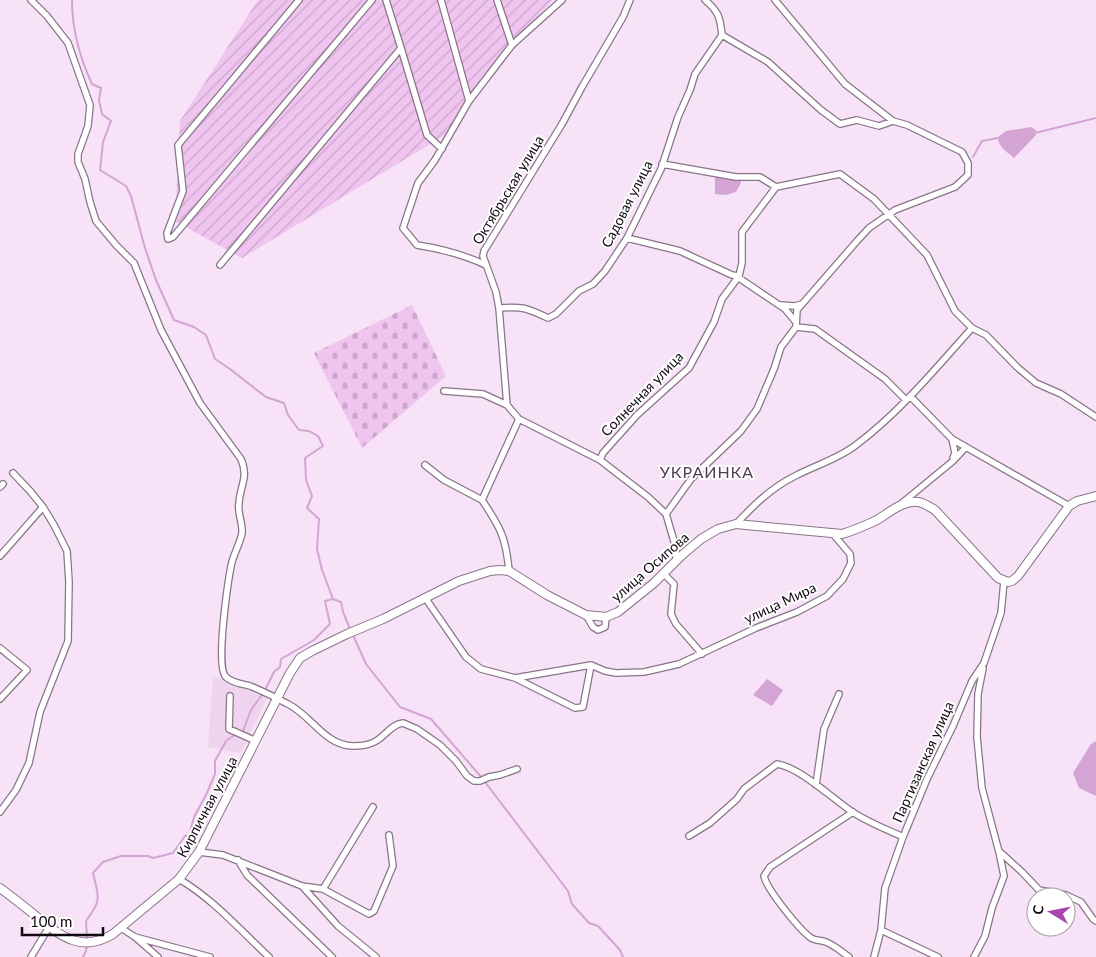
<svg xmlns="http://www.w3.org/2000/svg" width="1096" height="957" viewBox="0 0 1096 957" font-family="Lato,sans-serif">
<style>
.built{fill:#efd4ef}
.cemetery{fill:url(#cemetery-stones)}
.garden{fill:url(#garden-furrows)}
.water{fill:#d4a4d4}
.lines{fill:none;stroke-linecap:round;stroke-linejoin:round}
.stream{stroke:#d4a4d4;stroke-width:2}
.minor-casing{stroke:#887588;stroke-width:8}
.major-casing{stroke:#887588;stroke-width:10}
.minor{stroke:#fff;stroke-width:5.5}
.major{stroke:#fff;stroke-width:8}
.labels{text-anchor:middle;stroke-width:4;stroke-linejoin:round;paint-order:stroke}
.street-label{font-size:14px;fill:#100a10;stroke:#fff}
.quarter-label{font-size:16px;letter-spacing:1px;fill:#503f50;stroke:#fff}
</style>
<defs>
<pattern id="cemetery-stones" width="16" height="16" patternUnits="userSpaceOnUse" patternTransform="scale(1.25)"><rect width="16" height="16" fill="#efc4ef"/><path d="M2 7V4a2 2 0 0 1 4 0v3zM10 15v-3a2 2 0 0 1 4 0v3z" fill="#cca7cc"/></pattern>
<pattern id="garden-furrows" width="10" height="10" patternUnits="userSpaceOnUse" patternTransform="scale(1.25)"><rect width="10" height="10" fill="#efc4ef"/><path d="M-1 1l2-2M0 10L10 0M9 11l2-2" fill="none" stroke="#cca7cc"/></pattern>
</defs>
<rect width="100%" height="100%" fill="#f7e2f7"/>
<path class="built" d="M213,676L267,698L241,753L208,747Z"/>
<path class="cemetery" d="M412,305L446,376L362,448L314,353Z"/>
<path class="garden" d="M258,0H553L511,45L445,135L242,258L175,221L180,121Z"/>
<path class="water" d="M1031,127L1036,130V135L1014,158C1007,152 998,147 998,137L1006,131Z
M715,176H718L741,181V183L736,192L726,195L715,194Z
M767,679L783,690L772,706L753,695Z
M1096,741V796L1079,788L1073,773L1091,744Z"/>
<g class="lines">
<path class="stream" d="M72,0C72,29 80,58 92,84L101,88L99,100L102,114L111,121L103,142L100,170L126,186L131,196L145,248L156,280L174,320L194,327L206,335L215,359L230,369L266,397L284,403L288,415L299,430L309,431L318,436L323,446L305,458L306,480L312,496L307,508L319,519L317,549L322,570L333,599L341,602L343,612L350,629
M1035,133L1096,118
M973,157L982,141L998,138
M353,635L366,664L400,707L431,719L482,778
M241,732L243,731L251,710L264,692L274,672L280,667L281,659L314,640L330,624L325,601L333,599
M485,782L568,891L572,904L589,923L598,926L620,950L623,957
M87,939L86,921C102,899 99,899 93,873L103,862L121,856H148L153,858L173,853L185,836L189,835L194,817L206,795L215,774V761L226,741L236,734
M83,957L86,951L87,944"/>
<g class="minor-casing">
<path id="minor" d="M31,0L47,16L68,43L90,105L88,126L78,154V162L85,179L90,202L96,221L116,245L134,263L161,330L200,403L241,459C249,478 240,485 239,503C237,513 243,523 242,533C240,544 233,555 231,566C228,582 215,668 226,677C232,683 243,684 250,686C263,691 276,698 288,704C312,716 324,745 353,746C362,746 372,745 379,739C387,733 393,724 403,723L417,729L440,745L456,761L467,776L474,781H480L489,777L500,775L517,769
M299,0L178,145L183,191L167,233L168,239L173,237L372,0
M441,0L469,101
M497,0L512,45
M705,0C719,12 720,17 722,35
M775,0L845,84L893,121
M401,48L427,135L442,149
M662,164L736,177H760L776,187L840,174L874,199L927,255L955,311L972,328L986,335L1017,367L1036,383L1061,394L1096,417
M627,238L680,251L732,275L739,276V278L785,309L795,321
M220,265L401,48L386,0
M486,265C462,254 443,249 417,245L403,228L418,183L435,160L469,101L512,45L562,0
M781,305L795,306L802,304
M499,308C522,306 527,308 548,318L556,314L579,291L593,284L605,271L627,238L661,169L678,117L690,90L695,74L722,35
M796,327L815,329L885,379L906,400
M444,391L483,394L507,405
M910,396L952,439L1069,506
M519,419L600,460L648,497L666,514L676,548V561
M952,439L955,453L953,458
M600,460L603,453L637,415L689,368L714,322L722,299L739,276L742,263V232L776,187
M425,465L444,480L482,500
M0,487L3,484
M902,503L953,461L966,447
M666,514L691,479L741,431L757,409L774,369L781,347L796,327L797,310L857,241L869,228L895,210L955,187L968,175V163L962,152L907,125L893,121L879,126L857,120L840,124L821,110L768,62L722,35
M736,524C754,505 771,488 795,476C816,465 838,459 856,445C900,412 936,368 972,328
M0,556L43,507
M509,571C506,537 500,527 482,500L519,419L507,405L499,308L496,292L483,256L484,251L562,124L582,87L623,17L630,0
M664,574L674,584L671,614L676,624L702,654
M426,599L466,657L481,669L515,678L591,665L605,671L616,673L644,672L679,664L756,628L797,612L827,596L843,579L851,563L850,554L833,534
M586,615L593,627L598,630L605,627L606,617
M0,648L27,670L0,699
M515,678L575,708L583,707L591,665
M230,696L229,729L256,741
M816,785L824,729L839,694
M0,812L16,790L29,763L40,712L68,641L69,582L67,551L54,525L43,507L30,491L13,473
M689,836L710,823L737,799L744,789L777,764C799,767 832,798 851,811C867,822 886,829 903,837
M199,852L223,855L302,886L323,889L369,914L374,911L393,866L389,835
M1000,852L1022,872L1039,890L1066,895L1081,902L1093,919L1096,921
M238,860L247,875L332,957
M179,879C213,899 240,930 269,957
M302,886L338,926L376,957
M323,889L373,807
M121,928L135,937L158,957
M881,930L938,957
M135,937L210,957
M31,957L49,927
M849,957C842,952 834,945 826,942C821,940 816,941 811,938C799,929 767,890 764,876L770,867L853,812
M874,957L881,930L885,888L903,837L927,779L953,726L972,681L984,663L1001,613L1004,581
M974,957L985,936L992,908L1004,876L999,852L982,788L977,737L978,694L983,668"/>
</g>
<g class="major-casing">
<path id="major" d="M0,888C12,897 25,907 37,917C62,937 82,953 113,934L179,879L199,852L290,673L300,658L312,651L347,634L383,619L459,581L490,571L500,570L509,571L547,595L586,615L606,617L618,612L654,583L681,556L701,539L718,529L736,524L842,534C853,531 864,526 875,521C888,514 902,500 918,502C924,503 930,507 935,510L998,578L1008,582L1012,581L1018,576L1069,506L1077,501L1096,496"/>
</g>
<use href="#minor" class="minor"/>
<use href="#major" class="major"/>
</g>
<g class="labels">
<g class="street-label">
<text transform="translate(508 190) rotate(-59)" y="5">Октябрьская улица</text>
<text transform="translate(627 204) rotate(-63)" y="5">Садовая улица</text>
<text transform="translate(642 394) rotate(-46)" y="5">Солнечная улица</text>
<text transform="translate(650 567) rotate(-41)" y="5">улица Осипова</text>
<text transform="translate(780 603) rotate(-25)" y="5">улица Мира</text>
<text transform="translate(923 762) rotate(-66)" y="5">Партизанская улица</text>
<text transform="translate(207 807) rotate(-62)" y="5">Кирпичная улица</text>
</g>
<g class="quarter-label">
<text x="707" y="478">УКРАИНКА</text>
</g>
</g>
<g transform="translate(1051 912) rotate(280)"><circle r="24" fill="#ffffff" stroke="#9f9d9f"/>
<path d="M0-4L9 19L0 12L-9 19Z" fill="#aa47ae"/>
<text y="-8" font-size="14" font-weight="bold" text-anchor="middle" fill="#100a10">С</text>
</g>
<path d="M22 927v8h81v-8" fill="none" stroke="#100a10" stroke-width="2.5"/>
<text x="30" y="927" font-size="15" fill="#100a10" stroke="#ffffff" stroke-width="4" paint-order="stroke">100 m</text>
</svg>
